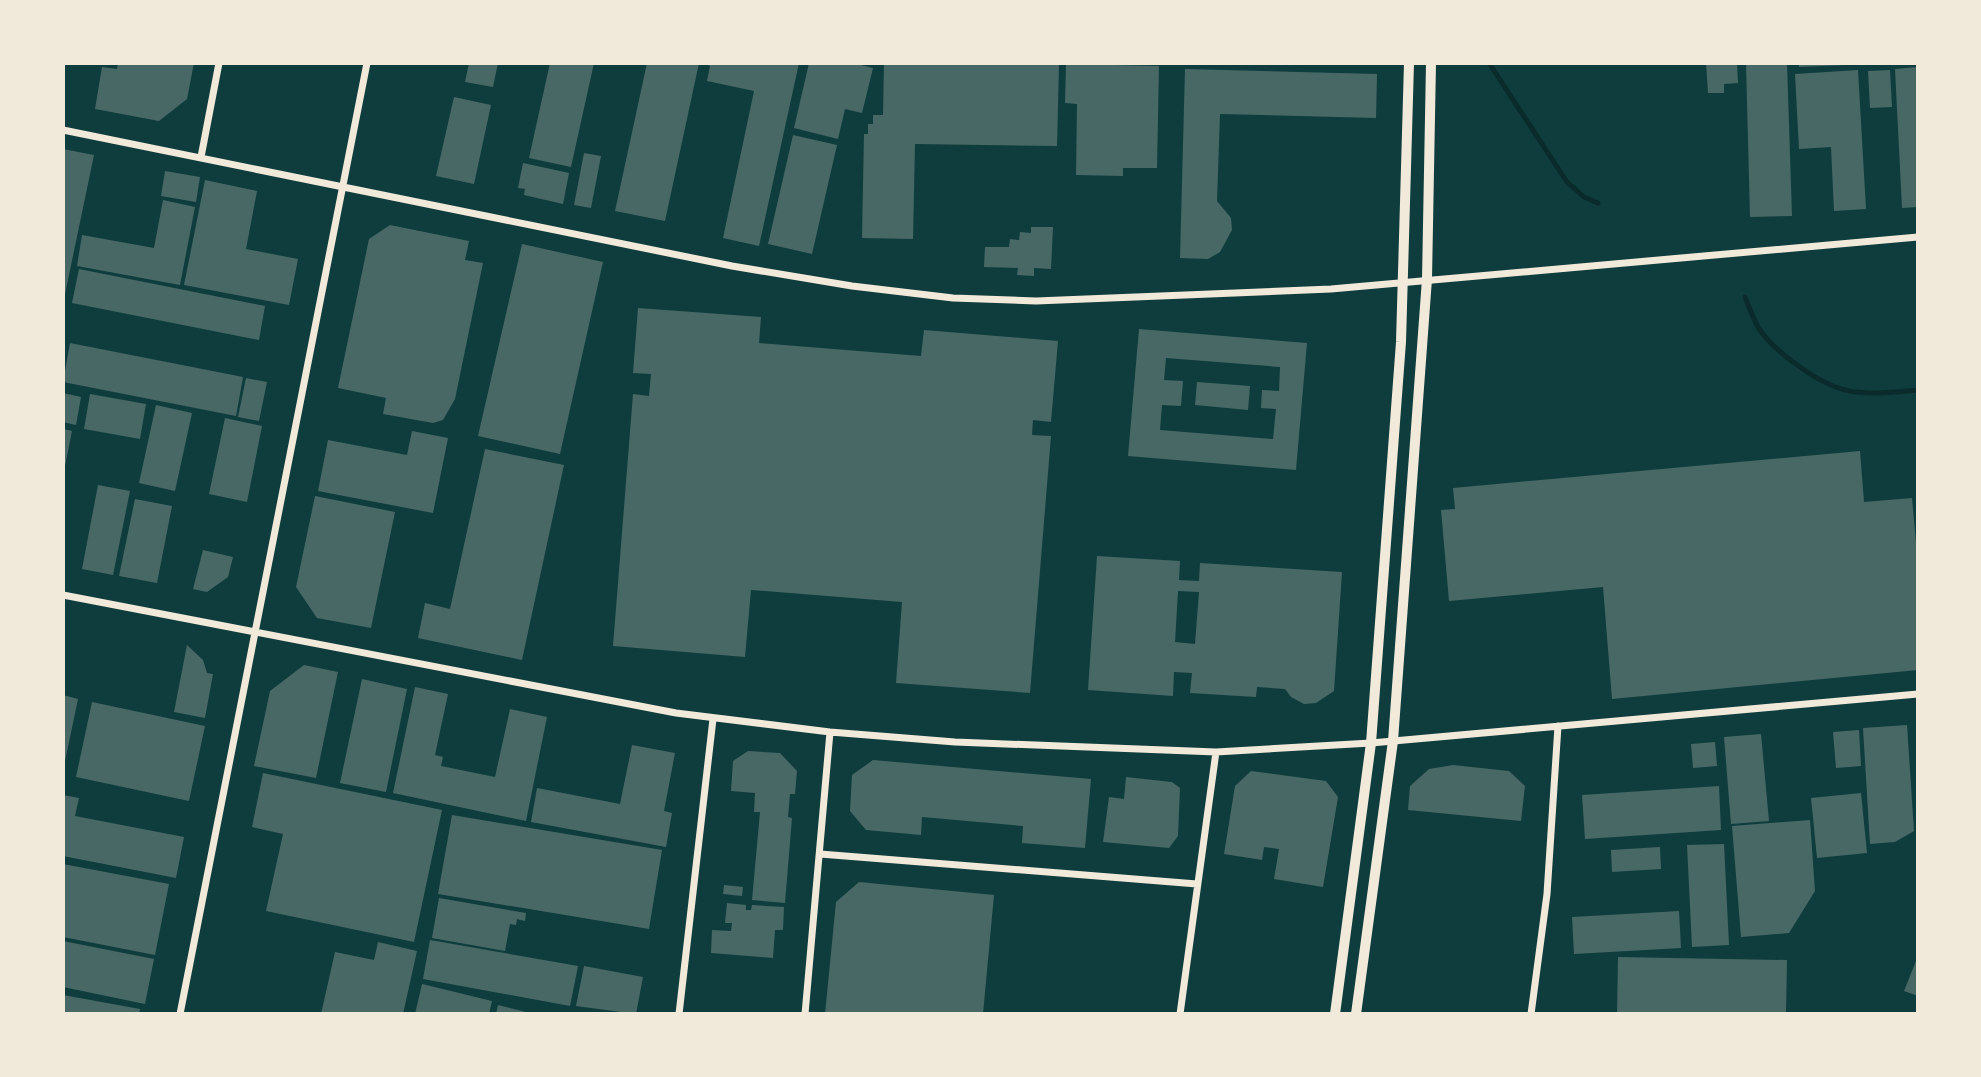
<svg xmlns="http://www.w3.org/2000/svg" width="1981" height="1077" viewBox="0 0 1981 1077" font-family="'Source Sans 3',sans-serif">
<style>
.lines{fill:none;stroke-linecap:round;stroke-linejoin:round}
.stream{stroke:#0a2a2b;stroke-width:5}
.building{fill:#486865;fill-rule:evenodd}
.minor{stroke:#f1e9da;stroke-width:7}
.tertiary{stroke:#f1e9da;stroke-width:10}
</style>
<rect width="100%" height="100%" fill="#0f3d3e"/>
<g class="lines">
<path class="stream" d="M1489,63L1567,182L1584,197L1598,203
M1745,297C1749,307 1753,318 1758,327C1770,348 1813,379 1836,387C1860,397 1893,392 1918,390"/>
</g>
<path class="building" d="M118,63H194L187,99L159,121L95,109L102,67L117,69Z
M469,63H498L493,87L465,82Z
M550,63H594L571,167L529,158Z
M647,63H699L665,221L615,211Z
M704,63H799L759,246L723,238L754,91L707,81L710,66Z
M809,63H853L873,68L862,113L845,109L838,139L794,128Z
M884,63L1059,64L1057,146L915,144L913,239L862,238L864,134H868V124H873V115H883Z
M1706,63H1737L1738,83L1724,84V93H1708Z
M1746,63H1787L1792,216L1750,217Z
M1799,63H1845V65L1799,67Z
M1066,64L1159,66L1157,168H1123V176L1076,175L1077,104L1065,103Z
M1918,67V207L1902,208L1895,69Z
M1185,69L1377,74L1376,118L1220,114L1217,201L1231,218L1232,230L1220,252L1208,259L1180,258Z
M1858,70L1866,209L1834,211L1831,147L1799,149L1795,74Z
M1890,70L1892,107L1870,108L1868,71Z
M454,97L491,105L474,184L436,176Z
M793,135L837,145L812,254L768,244Z
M63,149L94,155L64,299H63Z
M584,153L601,156L591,208L574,205Z
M523,163L569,173L563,204L524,195L525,189L518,188Z
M165,171L200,177L196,202L161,196Z
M205,180L257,191L246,249L298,259L289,305L184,285Z
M163,200L195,207L180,285L77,266L82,235L154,248Z
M390,225L469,241L465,260L483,263L455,399L443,420L433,423L383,414L386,398L338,388L369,239Z
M1031,227H1053L1051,269L1034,268V276L1017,275L1018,268L984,267L985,247H1009L1010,239L1019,240L1020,232L1031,233Z
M522,244L603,262L560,454L478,436Z
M79,269L265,306L259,340L72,303Z
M638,308L761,317L759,343L921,356L924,330L1058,341L1051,422L1033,420L1032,435L1051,436L1030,693L896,683L902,602L751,590L745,657L613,646L633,394L649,396L651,374L633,373Z
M1139,329L1307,343L1296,470L1128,456ZM1166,358L1280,367L1279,391L1262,390L1261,408L1276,409L1273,439L1160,430L1162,405L1181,406L1183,381L1164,380Z
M70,343L243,377L236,416L63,382Z
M246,378L267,382L259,421L238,417Z
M1197,382L1250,386L1248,410L1195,405Z
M63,393L81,397L76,425L63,422Z
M90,394L146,404L140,439L84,429Z
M156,405L192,413L175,491L139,483Z
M225,418L262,426L247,502L209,494Z
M63,429L72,431L65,466L63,465Z
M412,431L448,438L433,513L318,491L328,440L407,455Z
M485,449L564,465L522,660L418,638L425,603L450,609Z
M1860,451L1864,502L1912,498L1918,565V670L1612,699L1603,587L1449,601L1441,510L1455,509L1453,488Z
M98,485L130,491L113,575L82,569Z
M315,496L395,512L371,628L317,618L296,587Z
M135,499L172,506L157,583L119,576Z
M203,550L233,557L228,577L207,592L193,589Z
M1097,556L1180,561L1179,580L1199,581L1200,563L1342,572L1334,691L1316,703L1304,704L1291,697L1285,689L1257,687L1256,697L1190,693L1192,673L1174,672L1173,696L1088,690ZM1178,591L1199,592L1195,644L1175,642Z
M187,645L203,660L207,673L213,674L205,718L174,712Z
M304,665L338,672L316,778L254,766L270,691Z
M362,679L407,689L386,792L340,783Z
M415,687L448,694L435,755L443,757L441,766L495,777L510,709L547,717L526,821L393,793Z
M63,695L78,699L64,766H63Z
M92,702L205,726L189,801L76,777Z
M1907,725L1914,831L1895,842L1870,844L1863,728Z
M1859,730L1861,766L1836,768L1833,732Z
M1761,734L1769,821L1731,824L1724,737Z
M1715,742L1717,766L1693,768L1691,744Z
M632,745L675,753L664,811L672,813L666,847L531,822L537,788L620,804Z
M748,751L780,753L797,771L795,794H790L788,817L792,818L785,903L752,900L760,812H754L755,793L731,791L733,761Z
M873,760L1091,779L1085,848L1022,843L1023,826L922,817L921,835L866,830L850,811L852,775Z
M1453,765L1509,771L1525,786L1521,821L1408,810L1410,786L1429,769Z
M1251,771L1326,781L1338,797L1323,887L1274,879L1279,849L1264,847L1262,860L1224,854L1235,786Z
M263,773L442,810L414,942L266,911L283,834L252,827Z
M1126,777L1172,782L1180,788L1178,836L1169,848L1103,842L1109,797L1124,799Z
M1719,786L1721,830L1585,839L1582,795Z
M1861,793L1867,853L1817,858L1811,798Z
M63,795L79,798L75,816L184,837L176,878L63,856Z
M452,815L662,850L649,929L438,894Z
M1810,820L1815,891L1789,933L1741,937L1732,826Z
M1724,844L1729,945L1692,947L1687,845Z
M1660,847L1661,869L1612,872L1611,850Z
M63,864L169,884L155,955L63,937Z
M859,882L994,895L983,1014H825L836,902Z
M724,885L743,887L742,896L723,894Z
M439,898L526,913L525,921L517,919L516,925L510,924L505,951L432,938Z
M727,903L746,905V910H751L752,905L784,907L783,930H775L773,958L711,953L712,930L731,931L732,923H725Z
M1679,911L1681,948L1574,954L1572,917Z
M430,940L578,966L570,1006L423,979Z
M63,941L154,959L145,1004L63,987Z
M378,942L417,951L403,1014H321L335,952L374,960Z
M1918,956V996L1904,991Z
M1618,957L1787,960L1786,1014H1617Z
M584,966L643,977L636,1014L576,1006Z
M422,984L492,1001L489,1014H415Z
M63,995L140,1009L139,1014H67L63,1012Z
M498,1005L530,1013V1014H496Z"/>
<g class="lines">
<path class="minor" d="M63,130L732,266L852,286L953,298L1036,301L1331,289L1918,237
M201,157L219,63
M63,595L676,713L830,732L955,742L1216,752L1371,743L1918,694
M820,854L1197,884
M180,1014L367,63
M679,1014L713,719
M805,1014L830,732
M1180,1014L1216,752
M1531,1014L1547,894L1558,726"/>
<path class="tertiary" d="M1335,1014L1371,743L1401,342L1409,63
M1356,1014L1393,741L1427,279L1431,63"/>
</g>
<rect width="1981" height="1077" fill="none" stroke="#f1e9da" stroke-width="130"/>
</svg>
